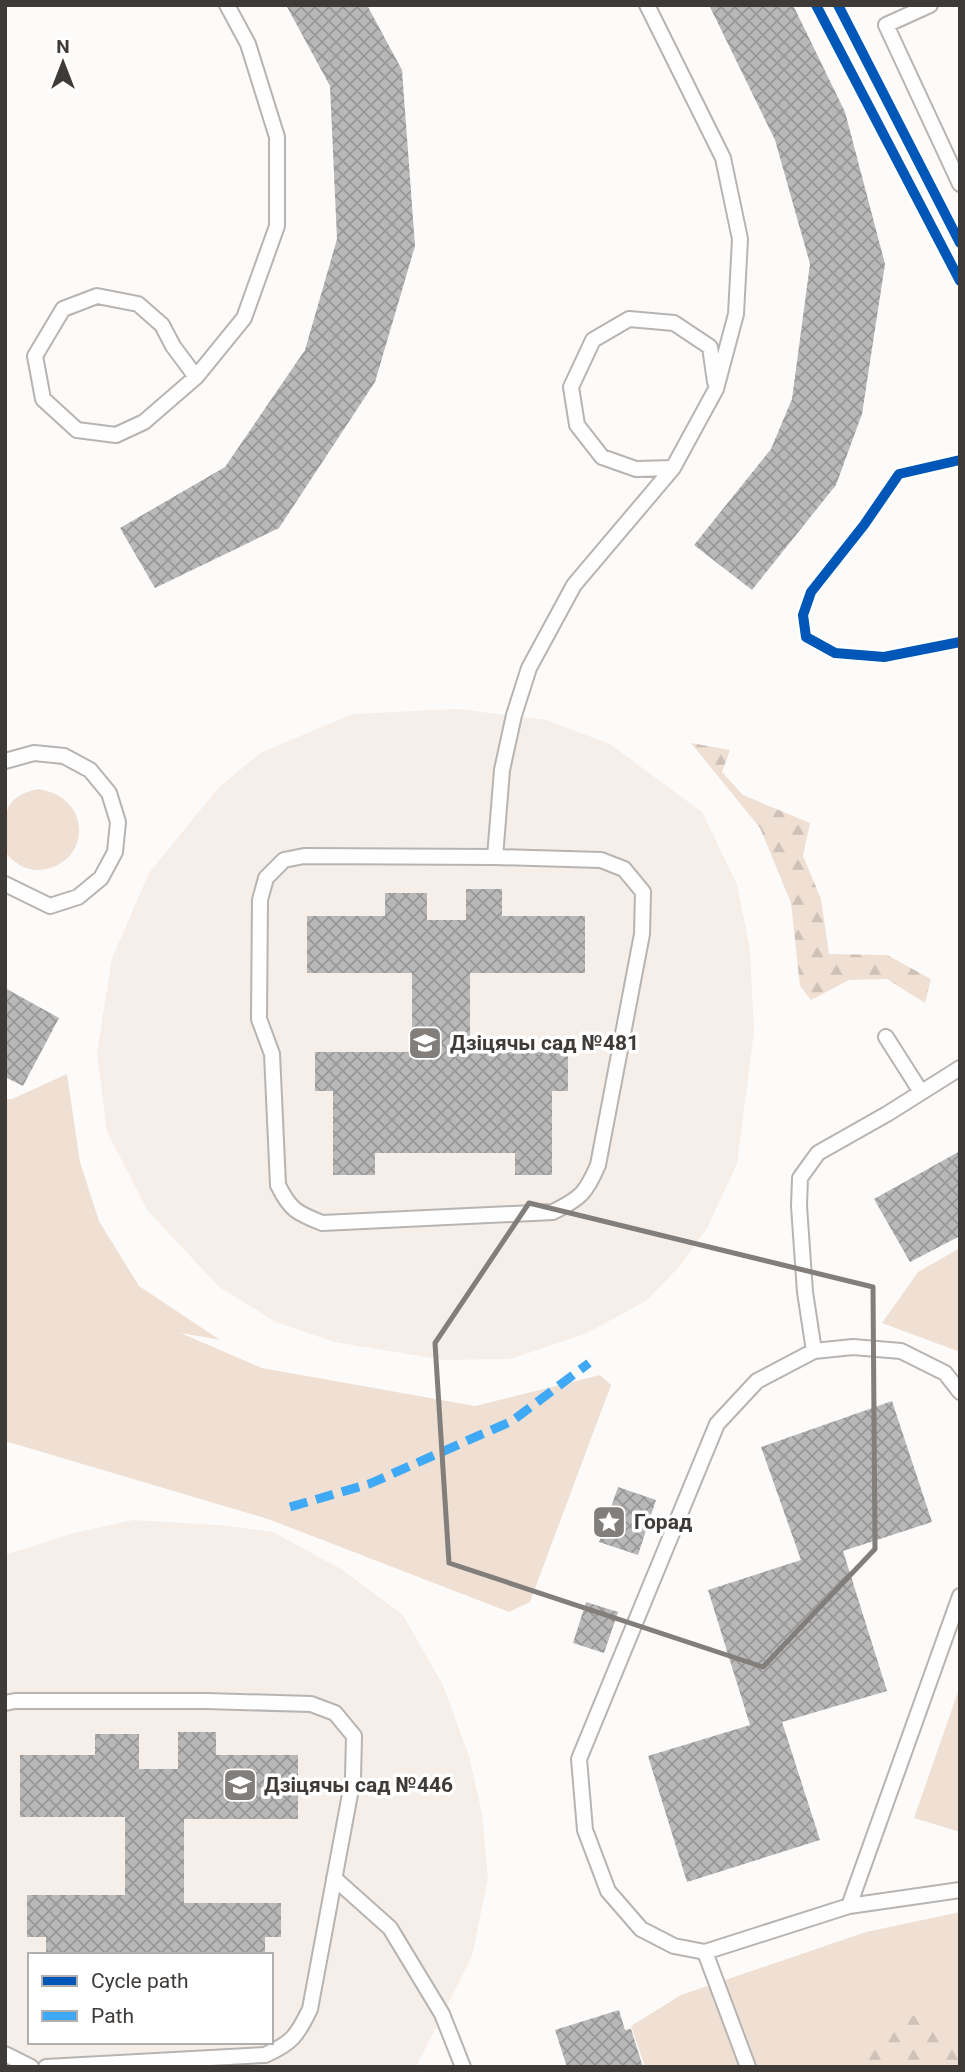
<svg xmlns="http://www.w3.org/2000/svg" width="965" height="2072" viewBox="0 0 965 2072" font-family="Roboto,sans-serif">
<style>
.built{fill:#f6eee8;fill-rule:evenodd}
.green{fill:#f0e0d4}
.forest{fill:url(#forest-firs)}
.building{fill:url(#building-cross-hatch)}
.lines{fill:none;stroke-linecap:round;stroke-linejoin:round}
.service-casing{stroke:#b7b4b2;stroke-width:18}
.service{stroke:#fffefe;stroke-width:14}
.quiet{stroke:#3fa9f5;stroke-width:9;stroke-dasharray:18 9;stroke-linecap:butt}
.cycleway-casing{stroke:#fff;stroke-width:15}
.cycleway{stroke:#0057b8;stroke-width:10}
.marked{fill:none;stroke:#817e7b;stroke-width:5;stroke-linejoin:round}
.labels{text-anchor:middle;stroke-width:7;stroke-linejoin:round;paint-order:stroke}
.poi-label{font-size:21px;font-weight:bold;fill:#3e3a37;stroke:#fff;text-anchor:start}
</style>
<defs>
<pattern id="forest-firs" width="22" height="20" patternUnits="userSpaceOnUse" patternTransform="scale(1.75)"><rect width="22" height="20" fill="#f0e0d4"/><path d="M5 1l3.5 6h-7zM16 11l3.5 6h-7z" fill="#cfc1b7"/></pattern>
<pattern id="building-cross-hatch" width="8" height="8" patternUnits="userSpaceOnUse" patternTransform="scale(1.75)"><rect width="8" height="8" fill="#b9b8b9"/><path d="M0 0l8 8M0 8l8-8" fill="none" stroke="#989797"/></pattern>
</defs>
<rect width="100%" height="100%" fill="#fdfbf9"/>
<path class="built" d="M457,709L546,720L610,744L702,812L737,884L750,950L754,1032L737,1164L707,1228L679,1267L646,1301L587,1333L511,1359L444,1360L334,1342L276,1322L219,1287L148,1211L107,1132L97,1053L112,958L149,873L219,787L262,752L353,714Z
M133,1520L218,1525L273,1532L341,1569L403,1615L443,1685L469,1756L482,1814L488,1878L472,1956L416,2067H5V1555L74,1533ZM30,1955H271V2042H30Z"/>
<path class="green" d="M38,789C96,797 90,869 37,870C24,870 13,862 5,852C5,817 0,797 38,789Z
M67,1074L80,1162L99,1221L139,1286L220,1340L181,1333L262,1368L475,1406L600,1375L611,1385L530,1602L509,1612L268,1519L5,1441V1099H12Z
M960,1248V1352L882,1323L918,1272Z
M960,1686V1832L914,1818Z
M960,1912V2067H645L631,2026L681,1995L866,1932Z"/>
<path class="forest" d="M691,743L730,750L722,772L743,795L810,823L803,856L821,899L829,954L887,955L931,979L925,1003L887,979L849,980L811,1000L800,986L791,903L760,828Z
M893,2015L936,2017L960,2034V2067H862Z"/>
<path class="building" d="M286,5H367L402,70L415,246L375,382L279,528L155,588L120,528L225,467L305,350L337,239L330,86Z
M709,5H793L845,112L885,264L862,414L836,485L752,590L694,545L771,449L792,399L810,264L775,140Z
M466,889H502V916H585V973H470V1052H568V1091H552V1175H515V1153H375V1175H333V1091H315V1052H412V973H307V916H385V893H427V920H466Z
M5,988L59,1018L23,1086L5,1077Z
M960,1151V1236L910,1262L874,1199Z
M892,1401L932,1522L843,1551L887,1691L782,1722L820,1840L687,1882L648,1756L750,1725L708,1590L801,1560L761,1447Z
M618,1487L656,1500L638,1555L599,1542Z
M586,1602L618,1612L604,1653L573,1643Z
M178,1732H216V1755H298V1819H184V1903H281V1937H265V1955H46V1937H27V1895H125V1817H20V1755H95V1734H139V1769H178Z
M619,2010L625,2030L631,2029L643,2067H567L555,2030Z"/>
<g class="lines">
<g class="service-casing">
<path id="service" d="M930,5L886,25L960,184
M196,377L173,346L162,325L138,304L97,296L63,309L35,356L43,399L77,430L116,435L144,422L196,377L244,318L277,226V137L248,44L227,5
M673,468L636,469L602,457L577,425L571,387L593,340L629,319L674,323L710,347L715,382
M5,761L34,753L64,756L90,770L109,793L118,822L115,852L101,878L78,897L50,906L5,884
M304,856L495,857L601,860L624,869L643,892L642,934L598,1165C586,1193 581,1198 553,1212L322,1223C297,1213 290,1210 278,1185L272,1054L259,1019L260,900L266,878L284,860Z
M495,857L502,770L514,715L529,668L574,585L673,468L716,389L736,314L740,239L723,158L647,5
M886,1037L921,1092
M814,1351L805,1292L799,1206L800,1178L818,1153L887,1114L960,1068
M960,1392L945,1373L901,1351L853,1347L814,1351L757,1381L717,1424L579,1759L585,1830L608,1891L641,1929L674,1946L705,1952L849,1906L960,1596
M5,1703L15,1701H206L311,1704L335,1713L354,1736L353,1778L310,2009C297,2036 292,2043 265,2055L46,2067
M334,1878L390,1928L442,2014L463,2067
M849,1906L960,1890
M705,1952L748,2067
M5,2054L31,2067"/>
</g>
<use href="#service" class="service"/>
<path class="quiet" d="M290,1507L369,1484L512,1421L589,1363"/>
<g class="cycleway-casing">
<path id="cycleway" d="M816,5L960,281
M838,5L960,243
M960,460L899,474L864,525L811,592L803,615L806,637L835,653L884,657L960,642"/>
</g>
<use href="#cycleway" class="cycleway"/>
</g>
<path class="marked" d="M529,1203L873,1287L875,1549L763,1667L449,1563L435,1343Z"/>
<defs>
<g id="school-square" transform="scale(1.75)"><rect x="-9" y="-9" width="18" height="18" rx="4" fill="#817e7b" stroke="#fff"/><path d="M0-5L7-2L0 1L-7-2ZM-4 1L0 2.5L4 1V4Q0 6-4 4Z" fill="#fff"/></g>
<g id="sight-square" transform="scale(1.75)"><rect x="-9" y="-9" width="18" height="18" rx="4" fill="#817e7b" stroke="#fff"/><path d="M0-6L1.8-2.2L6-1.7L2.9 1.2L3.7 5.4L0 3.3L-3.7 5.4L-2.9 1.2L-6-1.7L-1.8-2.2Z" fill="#fff"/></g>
</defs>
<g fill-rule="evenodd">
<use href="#school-square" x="425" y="1043"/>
<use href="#sight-square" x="609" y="1522"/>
<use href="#school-square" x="240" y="1785"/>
</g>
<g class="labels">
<g class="poi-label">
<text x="450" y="1050">Дзіцячы сад №481</text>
<text x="634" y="1529">Горад</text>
<text x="264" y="1792">Дзіцячы сад №446</text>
</g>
</g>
<rect width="965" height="2072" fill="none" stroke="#3e3a37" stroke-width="14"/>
<rect x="28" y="1953" width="245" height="91" fill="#ffffff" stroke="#b2b0af" stroke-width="2"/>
<rect x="42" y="1976" width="35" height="10" fill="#0057b8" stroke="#b2b0af" stroke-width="2"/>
<text x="91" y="1988" font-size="21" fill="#3e3a37">Cycle path</text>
<rect x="42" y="2011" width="35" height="10" fill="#3fa9f5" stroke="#b2b0af" stroke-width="2"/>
<text x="91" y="2023" font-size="21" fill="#3e3a37">Path</text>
<g transform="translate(63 63)" stroke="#ffffff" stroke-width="5" paint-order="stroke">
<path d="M0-5L12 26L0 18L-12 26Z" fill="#3e3a37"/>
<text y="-10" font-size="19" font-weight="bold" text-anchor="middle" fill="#3e3a37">N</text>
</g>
</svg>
